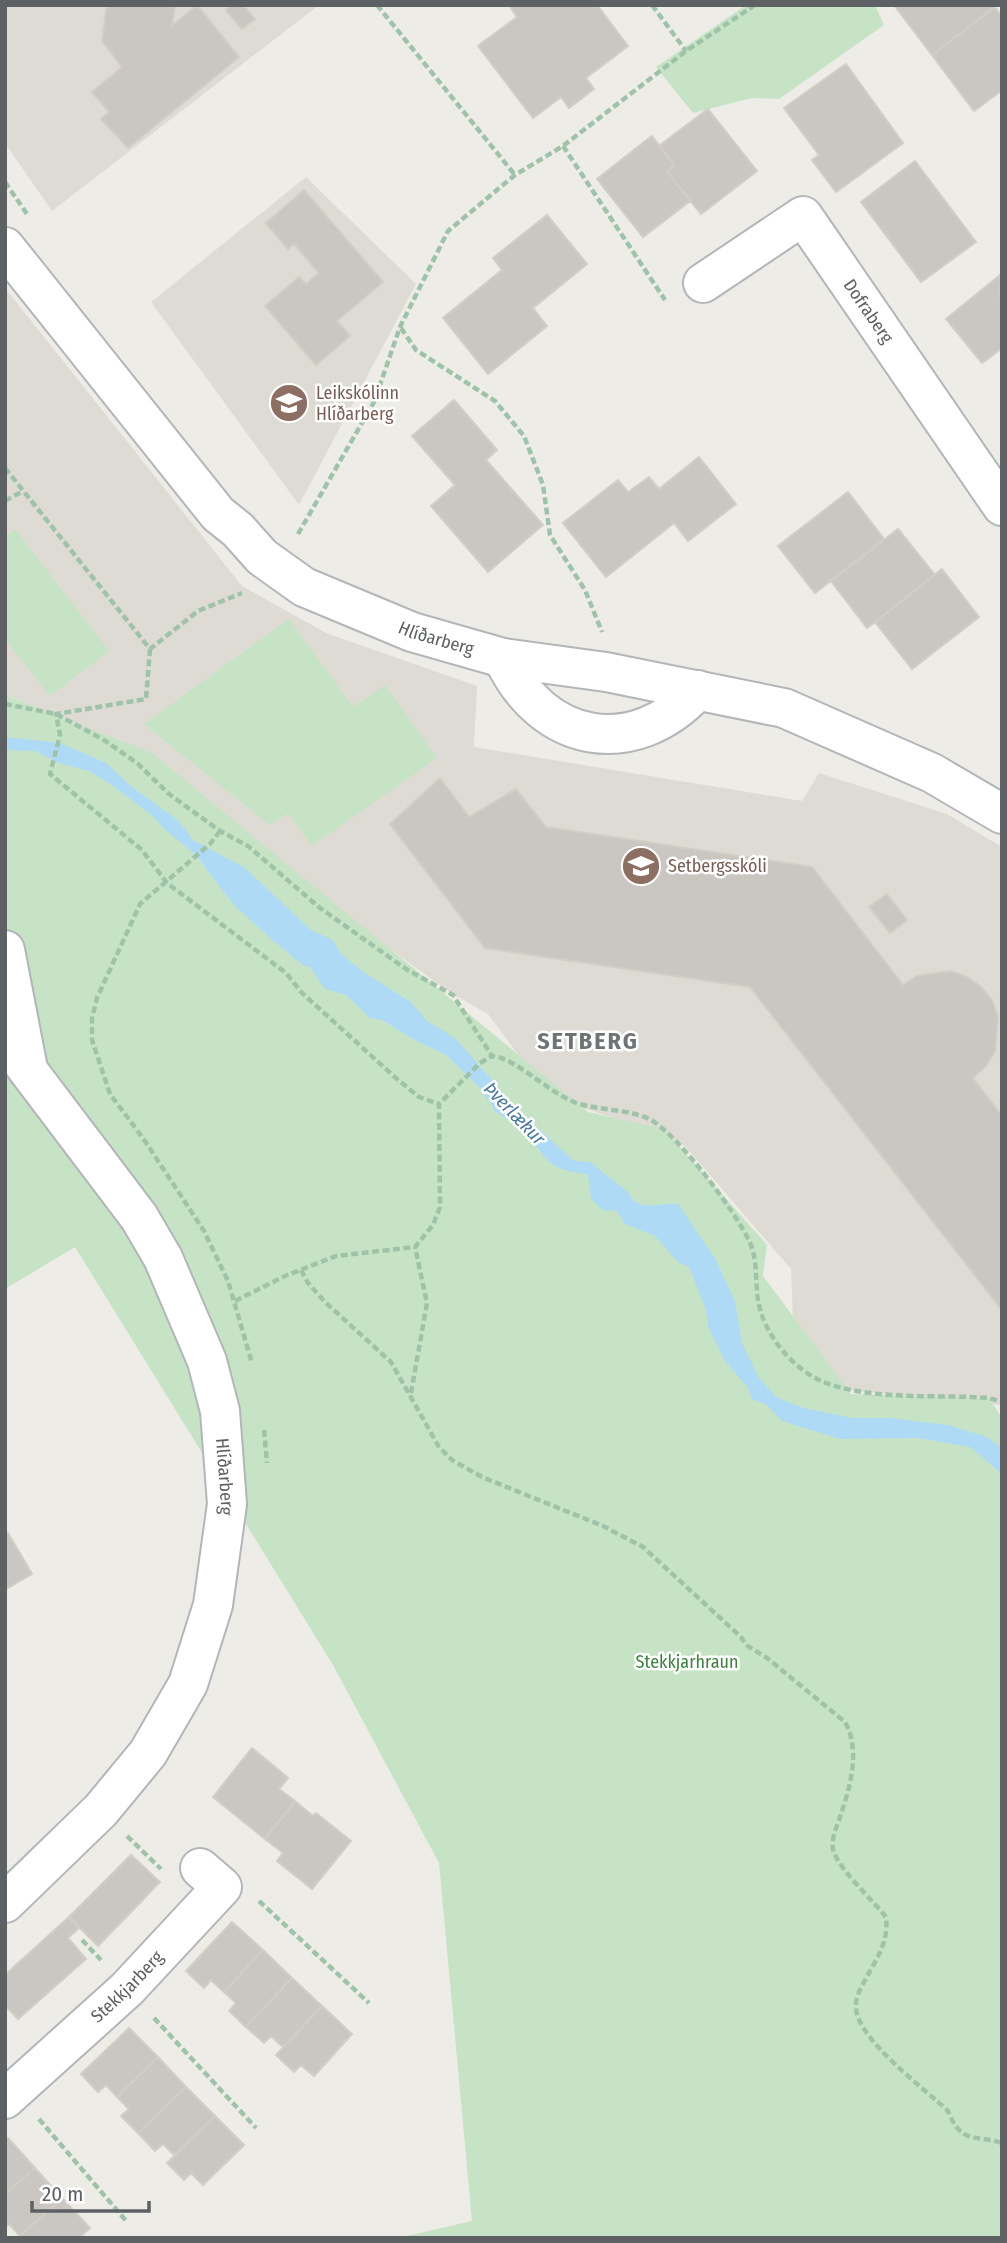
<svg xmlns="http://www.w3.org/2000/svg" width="1007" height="2243" viewBox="0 0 1007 2243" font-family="'Fira Sans Condensed',sans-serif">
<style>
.education{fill:#dedbd4}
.green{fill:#c7e3c6}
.water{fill:#afdaf5}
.building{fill:#cac7c2;stroke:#d2cdc5;stroke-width:2}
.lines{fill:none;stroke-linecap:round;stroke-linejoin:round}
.minor-casing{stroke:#b3b6b9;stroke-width:42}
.path{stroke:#9fc3a8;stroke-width:4.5;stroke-dasharray:7 3.5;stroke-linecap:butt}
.minor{stroke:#fff;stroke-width:38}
.labels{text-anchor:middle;stroke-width:5;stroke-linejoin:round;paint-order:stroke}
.street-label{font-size:18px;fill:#5e6164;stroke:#fff}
.education-label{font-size:18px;fill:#785e54;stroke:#fff;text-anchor:start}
.park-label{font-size:18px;fill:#408140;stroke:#fff}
.water-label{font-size:19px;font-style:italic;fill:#4a779d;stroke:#fff}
.district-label{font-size:24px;font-weight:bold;letter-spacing:2px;fill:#6f7376;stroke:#fff}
</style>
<rect width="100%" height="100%" fill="#eeece6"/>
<path class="education" d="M5,5H319L52,211L5,143Z
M306,177L416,284L299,505L151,302Z
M5,288L242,586L326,633L477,686L474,747L802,801L819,773L947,814L1002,847V1405L846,1390L793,1320L791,1269L686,1147L669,1136L568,1103L546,1092L488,1014L451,993L394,952L126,750L95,731L5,695Z"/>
<path class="green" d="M746,5H875L884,25L779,99L752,98L693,113L656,67Z
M15,529L109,651L50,696L5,639V537Z
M289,619L353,707L385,685L437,758L312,846L288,813L270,825L144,724Z
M5,695L152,753L588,1112L664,1129L767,1245L763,1276L851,1394L989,1398L1002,1418V2238H398L472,2221L439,1863L333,1665L75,1247L5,1289Z"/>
<path class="water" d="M5,737L60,743L106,763L132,787L179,821L193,840L245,868L311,930L333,940L340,953L362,971L411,1002L427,1021L456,1039L520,1112L574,1161L590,1162L628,1192C637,1214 660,1202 678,1204L716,1260L735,1301L742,1343L759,1378L776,1397L804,1408L852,1418H889L948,1425L987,1437L1002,1448V1474L970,1447L918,1438L840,1439L782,1421L767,1405L752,1399L748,1388L725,1361L708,1327L706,1310L689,1267L678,1262L655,1236L625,1224L617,1211L603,1210L591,1199L588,1175C575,1171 561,1172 550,1162C544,1158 540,1149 532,1142L531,1136L495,1111L480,1088L445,1054L418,1042L382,1020L370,1018L346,995L325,989L309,966H304L271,939L233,904L196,855L162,827L154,817L112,785L89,771L59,763L35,751L5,750Z"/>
<path class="building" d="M107,5H175L172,26L197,5L239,57L128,148L101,119L109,112L92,92L122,67L102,41Z
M231,5H243L255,19L242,29L226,10Z
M509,5H597L628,46L586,78L594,89L569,108L561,97L533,118L478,46L517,17Z
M894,5H993L995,7L932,55Z
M995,7L1002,17V90L974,111L932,55Z
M846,64L903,143L836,192L812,160L819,155L784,108Z
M708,109L757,171L701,214L667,171L675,166L659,146Z
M652,136L675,166L667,171L690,201L643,237L597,179Z
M915,161L976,242L921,282L861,202Z
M304,190L383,282L337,321L350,336L316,365L265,306L299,277L306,284L319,273L294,244L288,249L266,223Z
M547,215L587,264L533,308L547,326L488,374L443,318L502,270L493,258Z
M1000,275L1002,348L982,363L946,319Z
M454,400L497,450L486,460L543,525L488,572L431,506L455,485L412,436Z
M699,457L736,504L688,541L674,523L606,577L563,523L618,480L628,492L649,477L659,489Z
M848,492L884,539L815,593L778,546Z
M898,529L935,575L867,628L831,581Z
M942,569L979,617L912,669L875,622Z
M440,778L469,817L516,789L546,827L812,867L903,985L917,976L951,971L967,977L981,987L992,1000L998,1017L995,1051L986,1066L973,1078L1002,1116V1310L750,987L485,948L390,824Z
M887,894L907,920L890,933L869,907Z
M8,1533L32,1574L6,1589L5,1534Z
M252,1748L288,1778L279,1789L295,1801L265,1839L213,1797Z
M295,1801L313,1816L316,1813L351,1841L312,1889L277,1861L283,1853L265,1839Z
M131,1855L160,1882L98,1946L69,1917Z
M69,1917L79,1928L68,1938L86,1959L18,2019L5,2005V1975Z
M232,1922L263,1950L224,1992L211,1980L204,1988L186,1971Z
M263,1950L292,1978L246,2027L229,2011L236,2003L224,1992Z
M292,1978L322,2006L283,2047L271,2036L264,2043L246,2027Z
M322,2006L352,2034L314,2076L301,2065L294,2072L276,2055Z
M129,2028L158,2057L117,2097L106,2085L98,2092L81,2074Z
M158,2057L186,2087L138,2133L121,2116L129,2109L117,2097Z
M186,2087L215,2116L174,2155L163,2144L155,2151L138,2133Z
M215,2116L244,2145L203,2185L191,2173L184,2180L167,2163Z
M8,2138L35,2168L5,2194V2140Z
M35,2168L62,2198L20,2236L9,2224L5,2227V2194Z
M62,2198L90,2228L79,2238H18Z"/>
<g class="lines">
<g class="minor-casing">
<g id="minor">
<path id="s1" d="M5,247L218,514L238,530L262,557L304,587L412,632L503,658L606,672L784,708L932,773L1002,814"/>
<path id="s2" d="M703,283L803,216L1002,506"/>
<path d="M503,658C542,743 633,761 698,690"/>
<path d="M5,950L28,1069"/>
<path id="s3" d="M5,1040L139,1217L163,1258L207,1361L220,1411L227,1504L213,1605L188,1684L148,1753L101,1810L5,1903"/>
<path id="s4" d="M5,2099L127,1989L222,1887L200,1868"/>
</g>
</g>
<path class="path" d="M377,5L515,175
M652,5L686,51
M563,146L665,300
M5,182L27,214
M401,328L416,350L495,401L524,436L543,485L550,535L585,590L602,632
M5,468L150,649L198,611L242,593
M5,501L23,491
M298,534L374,402L400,327L448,231L515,175L563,146L686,51L755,5
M150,649L146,699L56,714L60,735L50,774L142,850L167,883L286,973L302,993L397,1079L419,1097L439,1104
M5,704L56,714L104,740L137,763L169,794L220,831L248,846L320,908L406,969L453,995L492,1056C514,1057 548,1092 574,1102C598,1111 628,1108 651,1120C678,1135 737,1213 750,1243C758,1261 755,1281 758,1300C763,1334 794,1371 826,1383C876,1401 936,1394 989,1398L1002,1402
M220,831L210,844L140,904L97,998L92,1018V1040L110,1094L145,1141L204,1231L228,1281L252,1363
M301,1270L308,1283L325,1302L391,1362L439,1447L452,1460L482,1477L603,1526L643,1547L741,1637L746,1645L767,1658L845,1722C861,1750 850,1788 840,1817C837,1827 831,1838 833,1849C838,1869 872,1899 886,1917C889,1944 876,1959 864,1982C860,1989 855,1999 856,2008C857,2039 926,2090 948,2111C962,2145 973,2134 1002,2143
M235,1301L285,1276L336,1256L415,1247L433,1225L440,1207L439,1104L480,1063L492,1056
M411,1393L427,1303L415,1247
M264,1430L267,1463
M127,1836L161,1869
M259,1901L369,2003
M82,1940L101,1960
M154,2018L256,2128
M39,2119L127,2222"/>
<use href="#minor" class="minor"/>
</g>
<defs>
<g id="school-disc" transform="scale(2.0125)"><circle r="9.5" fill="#8d6e63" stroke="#fff"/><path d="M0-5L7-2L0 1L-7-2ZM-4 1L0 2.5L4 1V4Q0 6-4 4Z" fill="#fff"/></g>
</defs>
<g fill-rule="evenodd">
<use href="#school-disc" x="289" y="403"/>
<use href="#school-disc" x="641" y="866"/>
</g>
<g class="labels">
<g class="street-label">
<text dy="6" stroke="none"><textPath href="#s2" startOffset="236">Dofraberg</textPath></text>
<text dy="6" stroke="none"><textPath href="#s1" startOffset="597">Hlíðarberg</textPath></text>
<text dy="6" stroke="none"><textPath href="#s3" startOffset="499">Hlíðarberg</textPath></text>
<text dy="6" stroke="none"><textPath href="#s4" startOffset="166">Stekkjarberg</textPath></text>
</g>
<g class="education-label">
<text x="316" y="399">Leikskólinn<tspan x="316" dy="21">Hlíðarberg</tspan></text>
<text x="668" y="872">Setbergsskóli</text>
</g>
<g class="park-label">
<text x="687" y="1668">Stekkjarhraun</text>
</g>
<g class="water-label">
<text transform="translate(515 1113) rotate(46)" y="7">Þverlækur</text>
</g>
<g class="district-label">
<text x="588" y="1049">SETBERG</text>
</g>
</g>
<rect width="1007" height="2243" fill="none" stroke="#5e6164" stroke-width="14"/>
<path d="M32 2201v10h117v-10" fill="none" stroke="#5e6164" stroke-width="3.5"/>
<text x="42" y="2201" font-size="21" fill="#5e6164" stroke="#ffffff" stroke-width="5" paint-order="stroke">20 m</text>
</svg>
